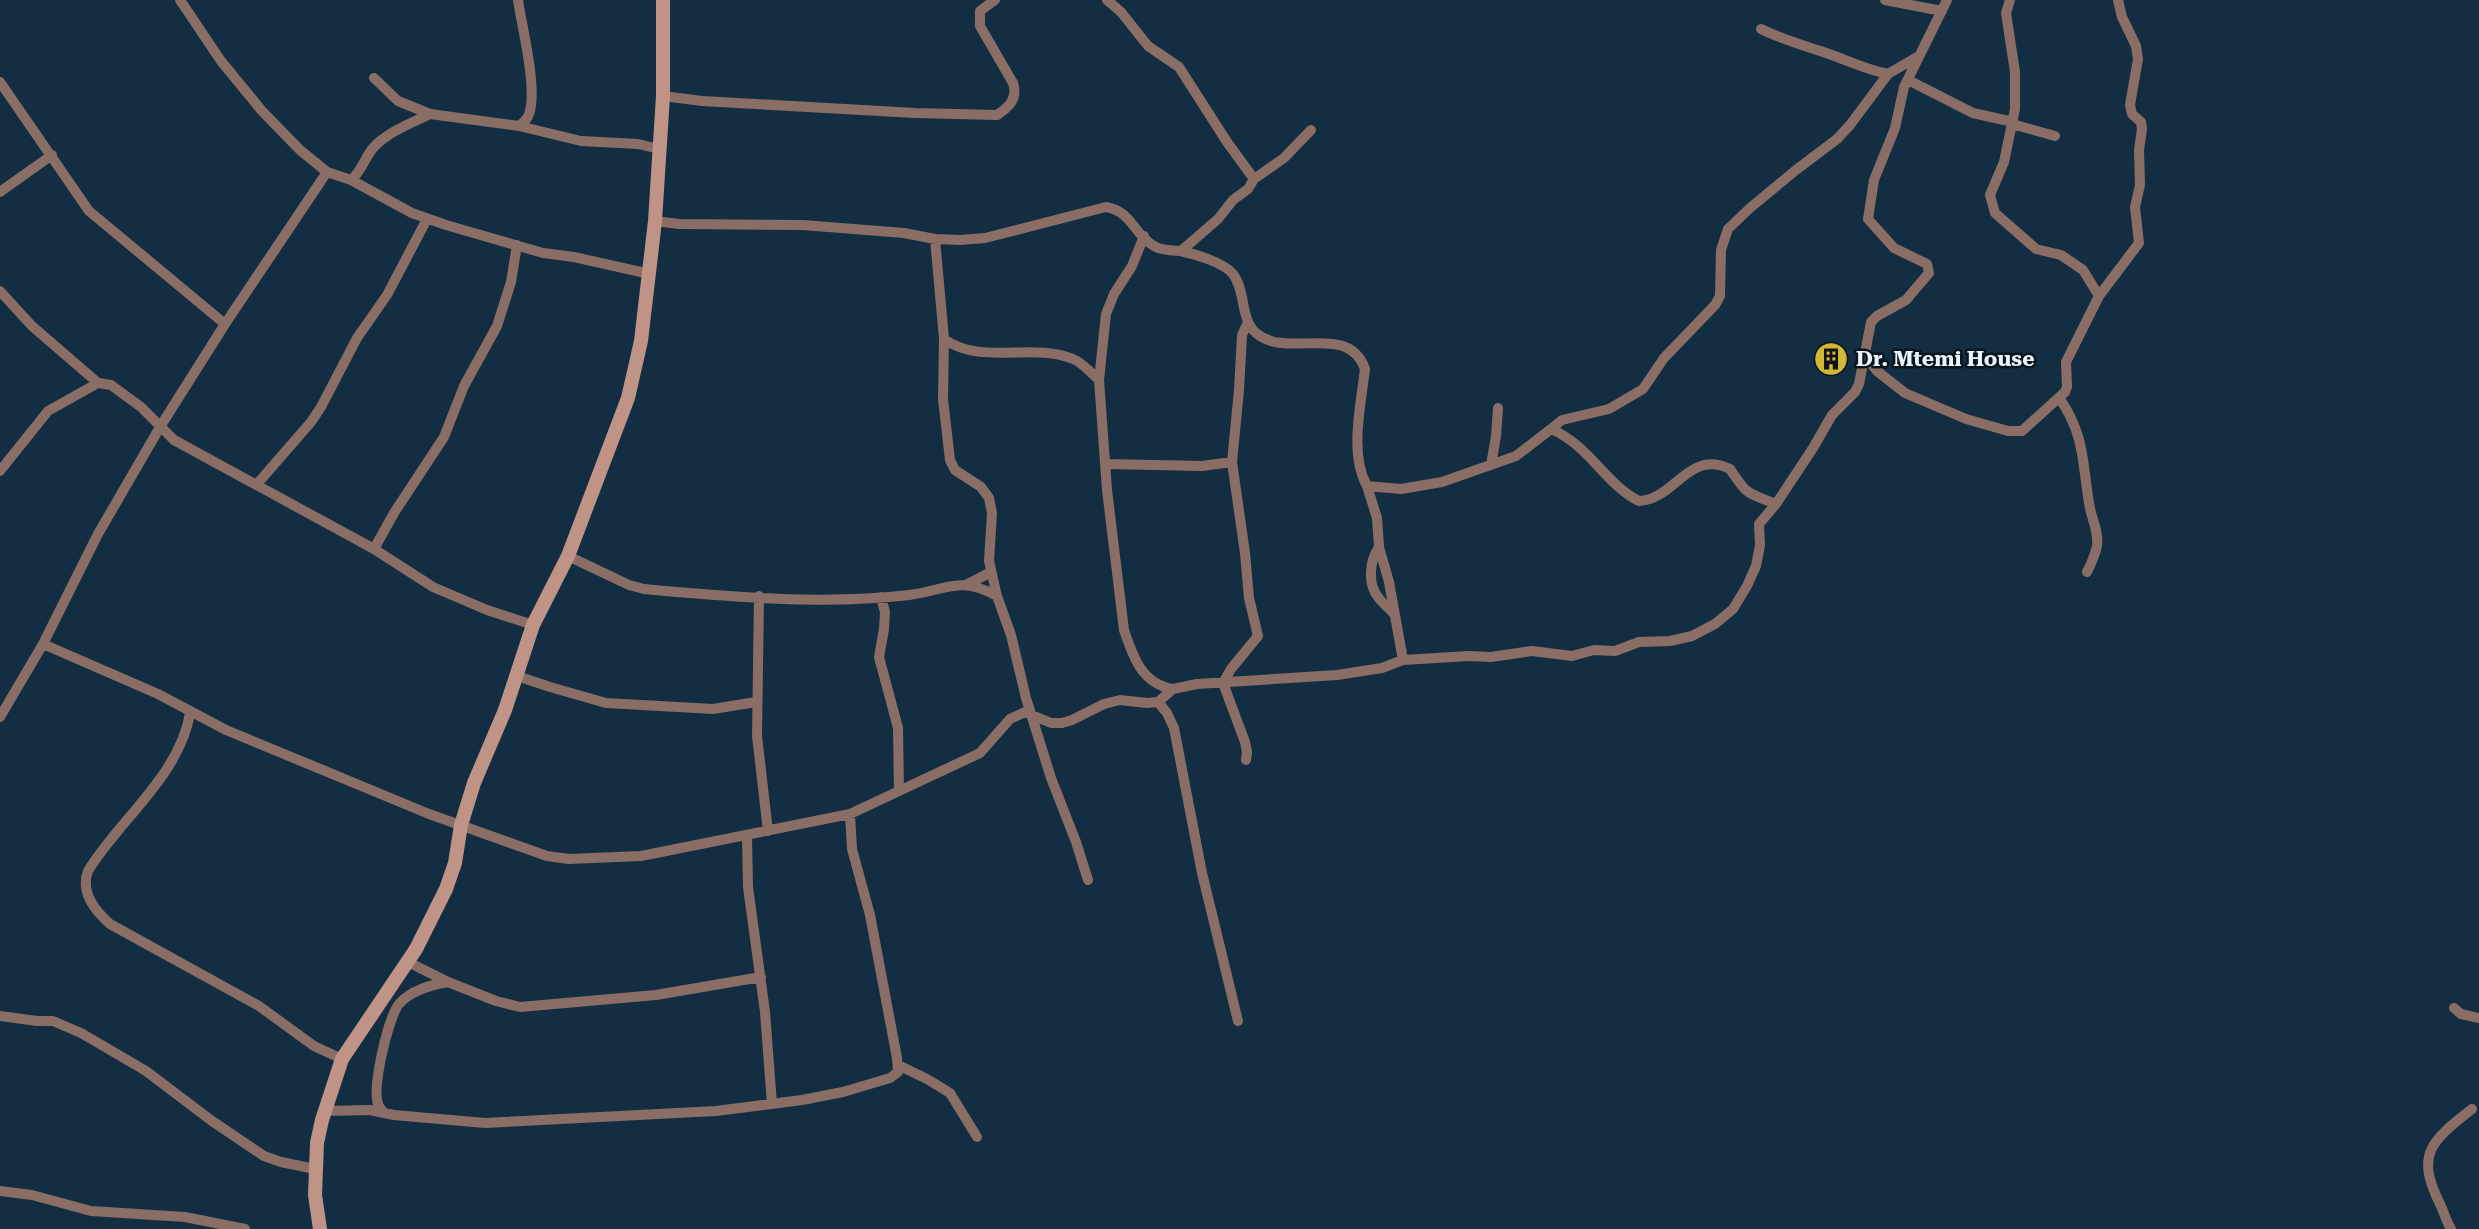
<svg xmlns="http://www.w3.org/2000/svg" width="2479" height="1229" viewBox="0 0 2479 1229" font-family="'Roboto Serif',serif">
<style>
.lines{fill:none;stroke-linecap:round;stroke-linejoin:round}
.minor{stroke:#8a6e65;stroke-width:10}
.secondary{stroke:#bf9486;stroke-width:14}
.labels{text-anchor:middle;stroke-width:5;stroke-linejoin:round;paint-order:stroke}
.poi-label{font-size:21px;font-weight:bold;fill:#eaf4fc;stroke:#0a151e;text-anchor:start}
</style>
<rect width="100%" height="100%" fill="#132e42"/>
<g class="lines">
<path class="minor" d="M180,0L221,61L262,111L300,150L327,172L351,180L412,213L446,225L543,253L574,257L650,274
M518,0C522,28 538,89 529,114C527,120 524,122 519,126
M1107,0L1121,12L1148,46L1179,67L1227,142L1254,179
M1885,0L1942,11
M1761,29C1783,40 1806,46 1829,54C1849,61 1867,70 1888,74
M374,78L398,101L430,114L519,126L581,141L638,144L659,149
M1908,80L1973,113L2013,122
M0,82L89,211L225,324
M663,96L702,101L915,113L997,115C1009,107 1018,99 1013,83L980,26V11L995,0
M2012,124L2055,136
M351,180C362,171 364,159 373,148C386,133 411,123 430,114
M0,192L52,155
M655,221L679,224L803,225L904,233L935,239L960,240L985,238L1106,207C1133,212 1133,234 1154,246C1162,251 1171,250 1180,251C1195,254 1223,262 1233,274C1246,291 1240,319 1256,333C1287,360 1348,321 1365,369C1361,404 1349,454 1367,486L1401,489L1442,482L1516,456L1551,429C1589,445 1607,486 1639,501C1676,499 1688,449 1730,469C1748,496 1746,492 1776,504
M1144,236L1132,266L1114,294L1106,314L1099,380L1107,490L1124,630C1133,657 1142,684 1173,689
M935,239L944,339L943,399L950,460L955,470L981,487L989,498L992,513L989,561L997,596
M1181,251L1218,219L1233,200L1248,189L1254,179L1284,158L1311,130
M0,291L32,326L98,383
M2099,296L2139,243L2135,207L2140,185L2139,150L2142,129L2141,122L2132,114L2130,105L2138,59L2136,46L2122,17L2118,0
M944,339C982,366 1032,342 1073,359C1083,363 1091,373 1099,380
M1865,356L1877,371L1905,393L1966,419L2008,431H2022L2065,392L2067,387L2066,362L2099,296L2083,270L2061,255L2036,249L1995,213L1990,195L2004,162L2015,109V72L2006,13L2010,0
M2060,399C2085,436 2082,461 2089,503C2091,518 2099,531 2097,546C2095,555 2091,564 2087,572
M1551,429L1562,420L1609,409L1643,389L1664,358L1715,305L1720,296L1721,250L1728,229L1750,208L1796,170L1837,139L1850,125L1888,74L1917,57
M1106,464L1202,466L1232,462
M1491,465L1496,436L1498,408
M0,471L48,411L98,383L111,385L141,407L174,440L374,549L433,587L487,610L533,625
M258,483L311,422L321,407L357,338L387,295L427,219
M1367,486L1377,518L1379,547L1389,582L1403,660
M1379,547C1370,560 1367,583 1378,597C1382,603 1389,608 1394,614
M374,549L394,513L444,437L464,386L497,326L511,282L517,245
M568,556L629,585L644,589C731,597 822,605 909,595C947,590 960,575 997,596L1011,635L1026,698L1051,778L1076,842L1088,880
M968,584L991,572
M759,596L757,736L768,831
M881,597L885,612L884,629L879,657L898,728L899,791
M43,644L158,694L226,730L429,814L547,856L569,859L641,856L850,814L980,753L1010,719L1025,712L1051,723H1062L1072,720L1104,704L1120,700L1147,703L1158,702L1173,689L1197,684L1337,675L1382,668L1403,660L1469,656L1491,657L1532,651L1572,656L1594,650L1615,651L1639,642L1670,641L1692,636L1715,624L1733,609L1747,586L1756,566L1760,545L1759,524L1776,504L1813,448L1832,415L1855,392L1859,384L1871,322L1877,316L1906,300L1929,273L1927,264L1894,248L1868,219L1874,180L1895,128L1904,87L1947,0
M517,676L550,687L606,703L713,709L756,702
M1158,702L1167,713L1174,728L1202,873L1238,1021
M190,713C180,775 119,820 88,871C80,892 94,910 110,924L259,1006L314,1046L342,1059
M0,717L43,644L98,534L160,427L225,324L327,172
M1246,760L1247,752L1245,742L1223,683L1231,669L1258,636L1249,598L1245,553L1232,462L1239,390L1242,335L1248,322
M747,836L748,887L765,1012L772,1104
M408,962L448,982L496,1001L520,1007L656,995L761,977
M2454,1008L2461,1014L2479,1018
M0,1016L37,1021H53L81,1033L146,1071L212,1121L264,1156L281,1162L315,1169
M898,1065L927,1079L950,1093L977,1137
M324,1111L370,1110L394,1115L485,1123L716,1111L802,1100L843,1092L890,1078L898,1072L897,1058L870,915L852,849L850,814
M384,1113C383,1112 378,1105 378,1104C372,1087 388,1018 399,1004C411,990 431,985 448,982
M0,1191L32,1195L91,1211L185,1217L245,1229
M2451,1229C2446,1221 2444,1212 2440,1204C2415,1154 2431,1141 2472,1109"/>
<path class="secondary" d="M320,1229L315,1195L317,1143L322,1120L342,1059L416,949L446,889L455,863L461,825L474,783L505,710L533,625L568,556L628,398L641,341L655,221L663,96V0"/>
</g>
<defs>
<g id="building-disc" transform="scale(1.75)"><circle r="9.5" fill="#d1b736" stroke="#0a151e"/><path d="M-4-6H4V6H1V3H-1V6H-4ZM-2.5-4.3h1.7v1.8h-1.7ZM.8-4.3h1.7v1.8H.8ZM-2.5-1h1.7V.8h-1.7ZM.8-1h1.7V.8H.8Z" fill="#111"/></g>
</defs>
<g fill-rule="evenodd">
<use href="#building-disc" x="1831" y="359"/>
</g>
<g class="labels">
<g class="poi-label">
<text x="1856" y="366">Dr. Mtemi House</text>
</g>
</g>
</svg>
